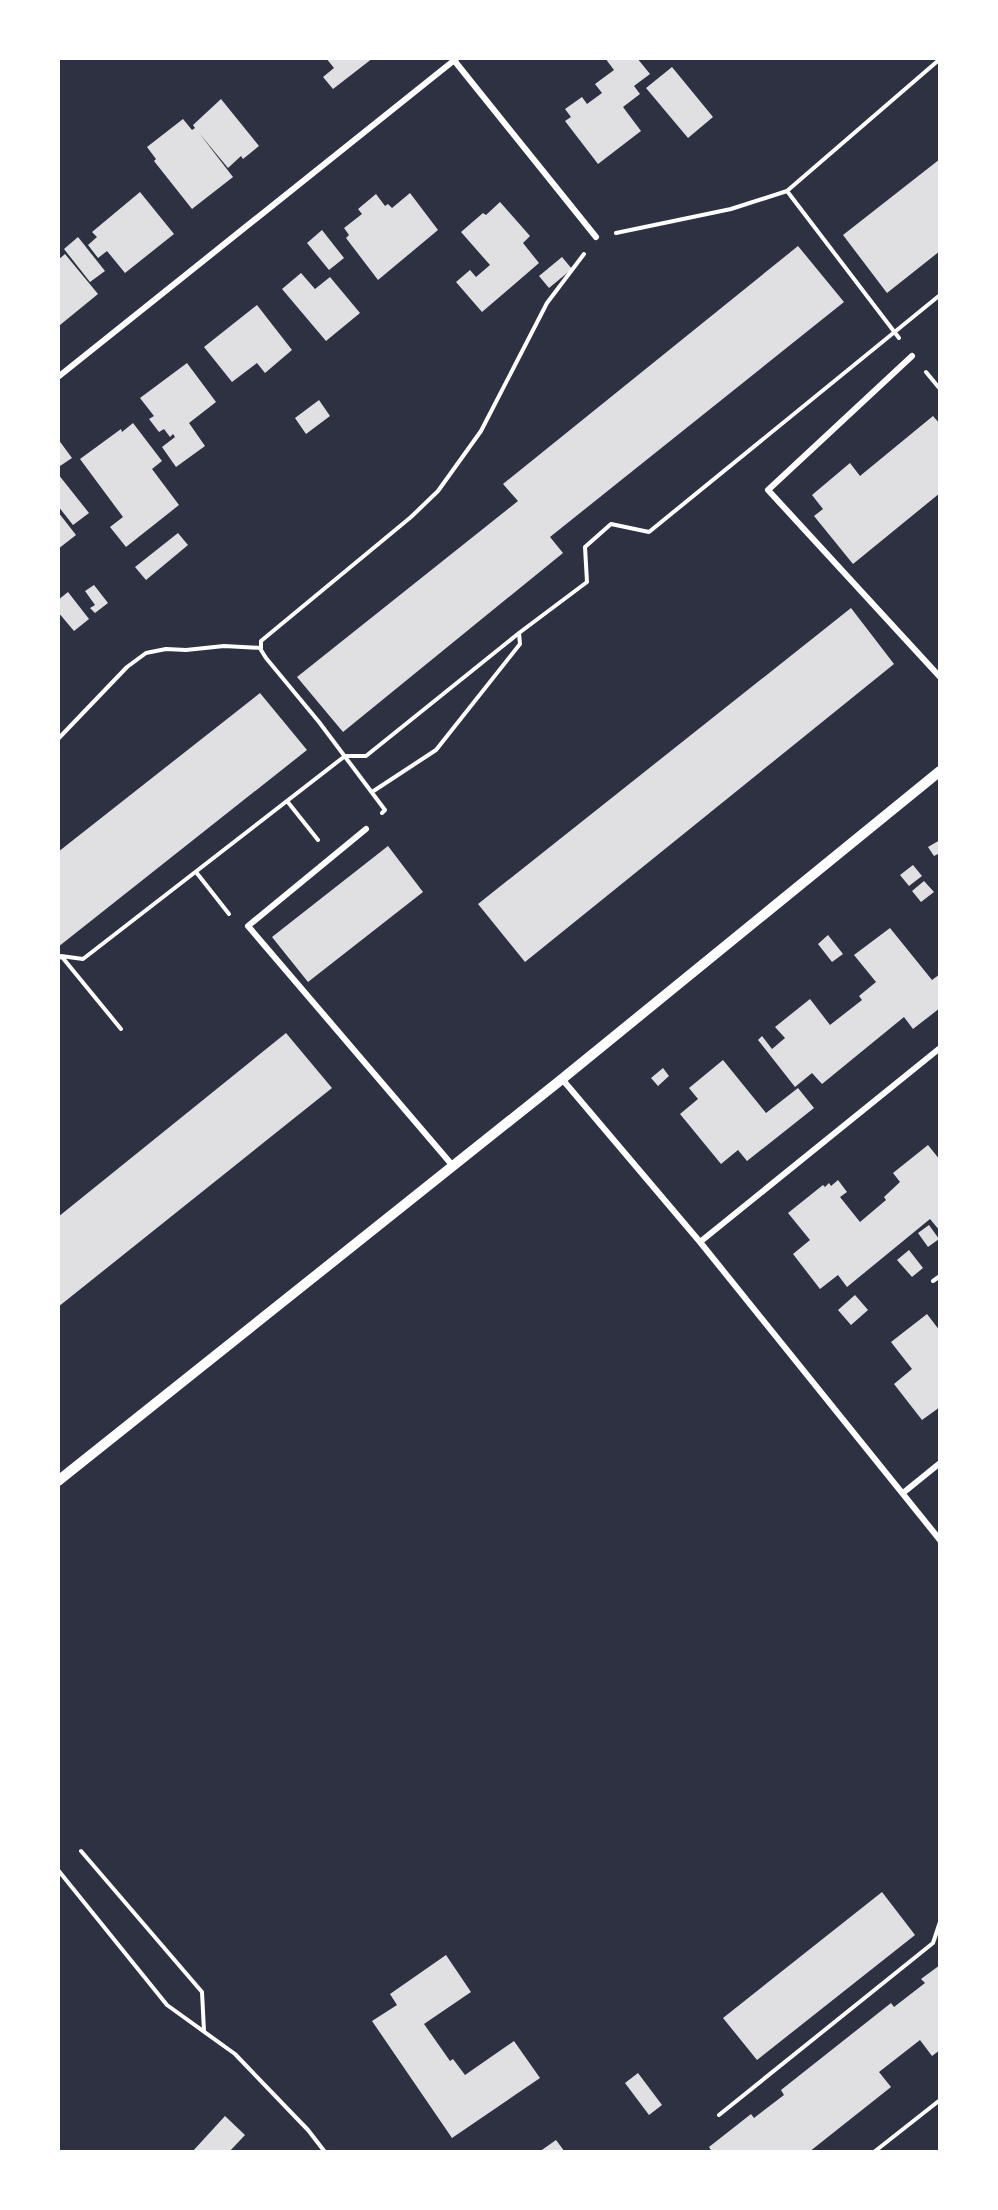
<svg xmlns="http://www.w3.org/2000/svg" width="998" height="2210" viewBox="0 0 998 2210" font-family="Lato,sans-serif">
<style>
.building{fill:#e0e0e3}
.lines{fill:none;stroke-linecap:round;stroke-linejoin:round}
.path{stroke:#fff;stroke-width:4}
.minor{stroke:#fff;stroke-width:6}
.tertiary{stroke:#fff;stroke-width:10}
</style>
<rect width="100%" height="100%" fill="#2d3142"/>
<path class="building" d="M326,58H373L333,89L323,77L334,68Z
M605,58H637L650,74L634,86L640,94L623,107L641,131L598,164L565,121L571,117L565,109L582,97L587,104L602,93L595,84L614,70Z
M672,67L713,117L688,138L646,88Z
M221,99L259,146L243,159L241,156L228,168L199,133L233,177L192,209L154,161L156,159L147,147L183,119L192,130L195,128L193,125Z
M940,159V251L887,293L843,235Z
M140,192L174,234L125,273L107,251L98,258L88,245L97,237L92,232Z
M410,193L438,230L378,280L346,238L349,235L344,228L362,214L358,209L376,194L385,206L388,204L392,208Z
M500,202L530,236L523,243L539,263L482,312L456,282L470,270L476,277L490,265L461,232L483,213L486,215Z
M322,230L344,258L329,270L307,243Z
M78,237L105,271L90,282L64,249Z
M798,246L844,302L550,537L563,553L343,732L297,677L518,501L503,484Z
M65,254L98,294L60,325L58,260Z
M562,257L572,269L549,288L539,276Z
M301,273L315,289L330,277L360,313L326,341L282,289Z
M257,305L292,350L265,373L257,363L232,382L204,347Z
M187,363L216,402L189,423L205,446L176,467L162,447L175,437L173,434L170,437L164,429L159,432L149,419L154,416L140,398Z
M319,400L330,416L306,434L295,418Z
M933,416L940,424V493L853,564L814,516L823,509L812,495L850,463L860,476Z
M133,423L162,461L152,469L179,505L126,547L110,527L123,517L80,459L121,429L122,432Z
M58,439L72,458L60,466L58,464Z
M58,474L89,513L73,525L58,506Z
M58,512L76,535L58,549Z
M178,533L188,545L146,580L135,567Z
M94,585L108,603L95,613L90,608L95,605L85,591Z
M68,592L89,619L74,631L58,612V600Z
M851,608L894,664L525,962L478,904Z
M260,693L307,750L58,947V852Z
M940,840V853L934,856L928,847Z
M388,846L423,892L308,982L272,937Z
M913,865L922,876L909,886L900,875Z
M924,881L934,892L921,902L912,891Z
M890,928L932,980L940,974V1008L913,1029L904,1017L822,1084L812,1073L795,1087L758,1040L762,1036L772,1049L785,1038L775,1027L810,999L830,1025L862,1000L859,996L876,982L854,955Z
M828,935L843,954L832,962L818,944Z
M286,1033L332,1088L58,1307V1217Z
M723,1060L766,1113L798,1088L814,1108L747,1161L738,1150L721,1164L680,1114L698,1099L689,1088Z
M663,1068L669,1076L658,1086L651,1078Z
M928,1145L940,1160V1231L930,1219L847,1287L838,1275L820,1289L793,1254L810,1240L788,1213L823,1185L825,1187L829,1183L831,1186L838,1180L847,1192L840,1197L860,1222L886,1200L884,1197L900,1182L893,1173Z
M929,1225L939,1239L928,1247L918,1233Z
M909,1250L923,1268L912,1277L897,1260Z
M855,1295L868,1310L851,1325L838,1310Z
M927,1314L940,1331V1407L922,1420L894,1384L912,1369L891,1342Z
M882,1892L915,1935L757,2060L723,2018Z
M446,1955L471,1992L424,2024L450,2061L453,2059L465,2075L514,2041L540,2078L452,2138L372,2021L397,2005L390,1994Z
M940,1965V2050L932,2056L920,2040L879,2072L891,2087L809,2152H712L709,2147L751,2114L754,2118L784,2095L781,2090L891,2003L894,2007L925,1983L921,1979Z
M638,2073L662,2105L649,2115L625,2083Z
M225,2116L245,2135L229,2152H192Z
M556,2140L565,2152H539Z"/>
<g class="lines">
<path class="path" d="M787,191L940,59
M616,233L731,209L787,191L899,338
M926,372L940,389
M58,739L127,667L146,653L166,649L186,650L224,646L261,648
M372,792L436,750L520,644L519,633
M287,801L318,840
M382,813L385,810L319,722L266,658L261,650V641L411,517L438,491L481,431L547,303L584,254
M196,872L229,914
M62,957L121,1029
M58,959L61,956L83,959L345,756H366L519,633L587,582L585,547L611,524L649,532L940,295
M933,1281L940,1276
M81,1851L202,1992L204,2031
M58,1870L167,2005L235,2054L308,2130L325,2152
M719,2115L933,1943L940,1922
M874,2152L940,2100"/>
<path class="minor" d="M453,59L596,237
M912,356L768,490L940,677
M58,377L457,58
M366,829L248,926L453,1166
M562,1079L700,1242L940,1540
M700,1242L940,1048
M903,1493L940,1463"/>
<path class="tertiary" d="M58,1481L562,1079L940,771"/>
</g>
<rect width="998" height="2210" fill="none" stroke="#ffffff" stroke-width="120"/>
</svg>
